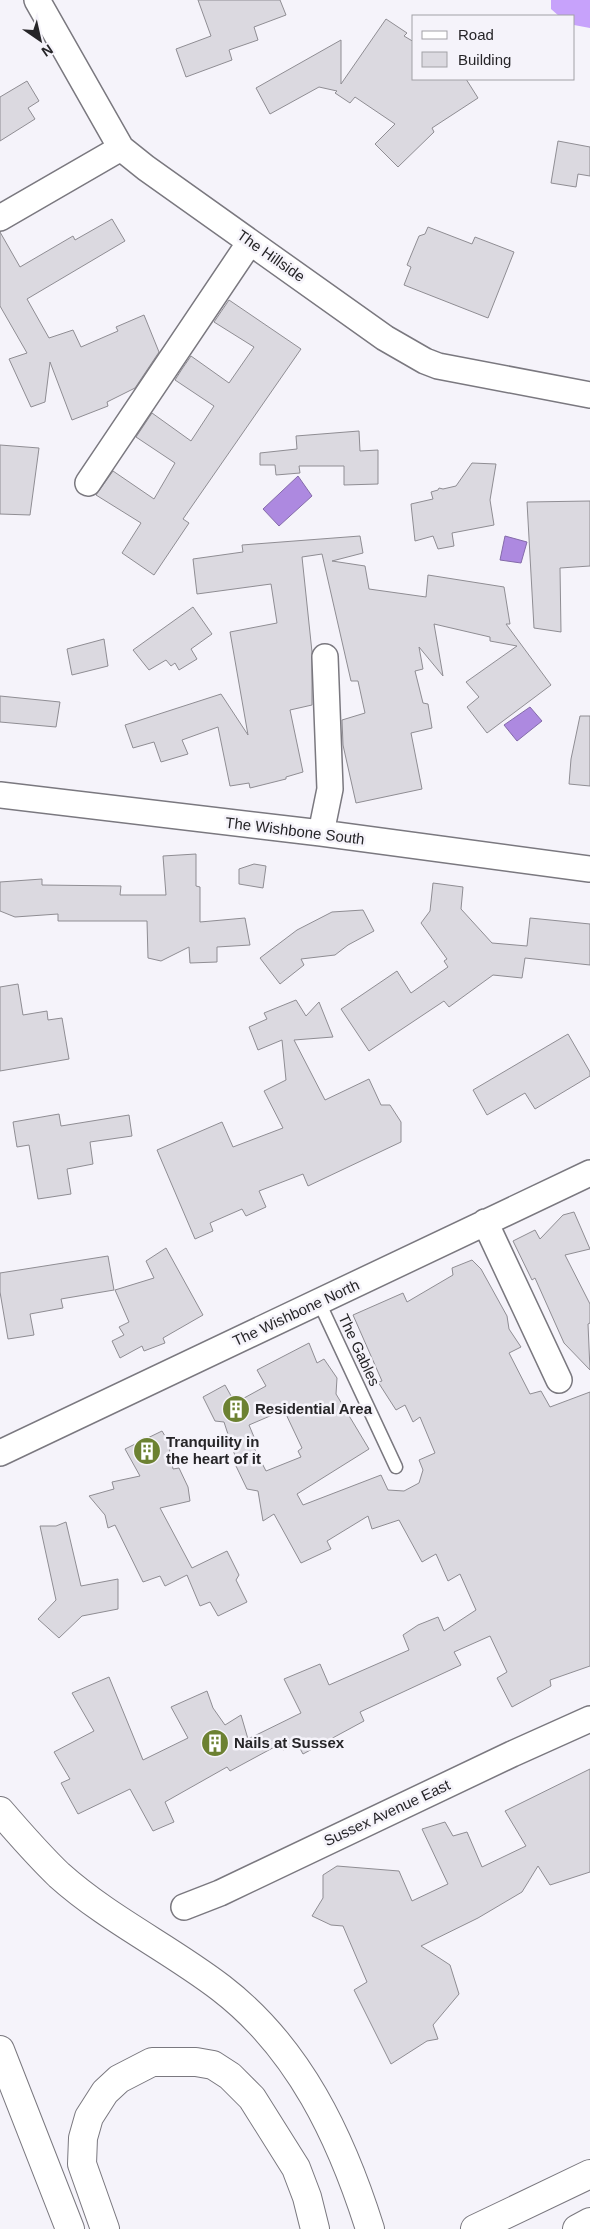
<svg xmlns="http://www.w3.org/2000/svg" width="590" height="2229" viewBox="0 0 590 2229" font-family="Helvetica,sans-serif">
<style>
.forest{fill:#c7a2fb}
.water{fill:#ad89e0;stroke:#846ba9}
.building{fill:#dbd9e0;stroke:#8f8d93;fill-rule:evenodd}
.lines{fill:none;stroke-linecap:round;stroke-linejoin:round}
.lane-casing{stroke:#7a787f;stroke-width:15}
.street-casing{stroke:#7a787f;stroke-width:28}
.primary-casing{stroke:#7a787f;stroke-width:30}
.highway-casing{stroke:#7a787f;stroke-width:30}
.lane{stroke:#fff;stroke-width:12}
.street{stroke:#fff;stroke-width:25}
.primary{stroke:#fff;stroke-width:28}
.highway{stroke:#fff;stroke-width:28}
.labels{text-anchor:middle;stroke-width:5;stroke-linejoin:round;paint-order:stroke}
.street-label{font-size:15px;fill:#262528;stroke:#f5f3fa}
.poi-label{font-size:15px;font-weight:bold;fill:#262528;stroke:#f5f3fa;text-anchor:start}
</style>
<rect width="100%" height="100%" fill="#f5f3fa"/>
<path class="forest" d="M551,0H590V28L574,25V16H559L551,9Z"/>
<path class="water" d="M298,476L312,496L279,526L263,509Z
M505,536L527,542L521,563L500,560Z
M530,707L542,721L517,741L504,725Z"/>
<path class="building" d="M198,0H280L286,15L254,27L258,40L229,50L232,60L186,77L176,49L211,36Z
M386,19L407,33L404,36L414,42V79H466L478,98L432,128L434,132L398,167L375,144L395,124L355,97L350,103L335,93L337,91L319,87L270,114L256,88L341,40V84Z
M27,81L39,101L28,108L35,119L0,141V97Z
M558,141L590,147V176L578,174L576,187L551,183Z
M112,219L125,241L27,299L49,338L73,330L81,347L118,331L116,327L144,315L159,352L135,388L107,402L108,406L72,420L50,362L45,402L31,407L9,359L27,353L0,306V232L20,267L73,236L75,240Z
M428,227L472,244L475,237L514,252L488,318L404,285L411,267L407,265L419,236L425,234Z
M229,300L301,349L183,519L189,523L154,575L122,553L141,523L96,495L113,471L154,499L175,463L136,437L152,413L191,441L214,406L175,380L182,369L191,356L229,383L254,347L214,322Z
M359,431L360,451L378,450V484L344,485V466H299L300,473L276,475L275,465H260V453L297,449L296,436Z
M0,445L39,448L30,515L0,514Z
M472,463L496,464L490,500L494,525L452,533L454,546L438,549L433,536L415,541L411,504L433,499L431,492L438,490L439,488L443,489L456,486Z
M590,501V566L560,568L561,632L534,628L527,502Z
M360,536L363,553L332,561L365,566L369,589L426,597L428,575L504,587L510,624H506L551,685L487,733L467,707L479,697L466,682L517,646L490,641V637L434,624L443,676L419,647L423,669L415,671L423,703L428,704L432,728L411,733L422,789L356,803L343,745L342,720L365,713L358,681H351L322,554L302,557L312,652V705L290,710L303,772L286,777V779L250,788L249,783L230,786L218,727L182,740L188,754L161,762L154,742L133,748L125,725L221,694L248,735L230,632L277,623L271,584L197,594L193,559L243,552L242,545Z
M193,607L212,634L191,649L197,659L179,670L175,663L171,666L166,660L149,670L133,650Z
M104,639L108,666L72,675L67,649Z
M0,696L60,702L56,727L0,722Z
M580,716H590V786L569,784L571,759Z
M196,854V886L200,887V922L245,918L250,945L217,947V962L190,963L189,947L161,961L148,958L147,921H58V914L15,917L0,911V882L42,879V885L121,886L120,895H166L163,856Z
M254,864L266,866L263,888L239,884V869Z
M433,883L463,887L461,909L492,943L527,946L530,918L590,924V965L525,958L522,978L493,975L449,1007L444,1001L369,1051L341,1009L397,971L411,993L448,967L444,961L447,959L421,923L430,911Z
M363,910L374,931L348,945L335,955L301,959L304,965L280,984L260,958L297,930L332,912Z
M18,984L23,1015L47,1011L48,1020L62,1018L69,1059L0,1071V987Z
M296,1000L306,1016L319,1002L333,1037L294,1040L325,1100L369,1079L381,1105H390L401,1122V1142L308,1186L303,1174L259,1191L266,1207L246,1216L242,1209L210,1223L213,1231L195,1239L157,1150L222,1122L233,1147L283,1128L264,1091L286,1080L282,1040L258,1050L249,1027L267,1019L264,1013Z
M568,1034L590,1072V1076L535,1109L525,1093L487,1115L473,1090Z
M59,1114L61,1126L129,1115L132,1136L90,1142L93,1164L67,1169L71,1194L38,1199L29,1145L17,1147L13,1122Z
M574,1212L590,1249L565,1255L590,1304V1323L588,1324L590,1370L564,1343L535,1278L532,1280L513,1241L535,1230L540,1239L563,1215Z
M166,1248L203,1315L163,1338L165,1343L144,1351L142,1346L120,1358L112,1341L124,1335L119,1327L129,1322L115,1290L154,1278L146,1261Z
M108,1256L114,1290L61,1299L63,1308L30,1314L34,1335L8,1339L0,1292V1273Z
M472,1260L481,1269L507,1316L509,1329L521,1347L509,1353L530,1394L541,1391L550,1407L590,1392V1666L550,1680L551,1686L512,1707L497,1678L507,1672L490,1636L454,1652L461,1665L360,1712L364,1721L303,1754L297,1743L283,1750L280,1744L230,1771L227,1767L165,1802L174,1822L153,1831L130,1789L78,1814L61,1783L70,1779L54,1752L94,1731L72,1693L109,1677L143,1760L188,1738L171,1707L207,1691L213,1708L225,1725L241,1715L248,1739L301,1713L284,1679L320,1664L329,1685L409,1650L403,1635L418,1625L438,1617L444,1631L476,1610L460,1574L448,1581L436,1554L422,1562L399,1520L372,1529L368,1516L327,1541L331,1549L301,1563L274,1514L263,1521L258,1491L247,1489L236,1466L238,1465L224,1422L215,1421L203,1397L225,1385L235,1403L266,1386L257,1370L309,1343L317,1363L324,1359L337,1378L336,1394L369,1449L297,1494L303,1505L381,1475L388,1490L404,1491L419,1483L423,1470L419,1460L435,1453L420,1417L413,1422L405,1405L396,1410L378,1382L382,1381L353,1315L403,1293L407,1302L453,1275L452,1268ZM284,1410L302,1448L298,1451L301,1457L266,1471L250,1440L254,1437L249,1425Z
M162,1431L168,1441L173,1469L179,1468L188,1487L190,1501L160,1508L192,1568L227,1551L239,1575L236,1580L247,1602L218,1616L210,1602L200,1606L187,1575L165,1586L160,1576L143,1582L115,1525L108,1528L105,1515L89,1496L114,1489L112,1482L140,1476L125,1449Z
M66,1522L81,1586L118,1579V1609L82,1616L59,1638L38,1619L56,1600L40,1526H56Z
M590,1769V1872L550,1885L538,1866L522,1892L478,1918L421,1946L450,1965L459,1994L433,2025L438,2039L427,2041L391,2064L354,1990L367,1982L343,1926L331,1925L312,1916L323,1898V1875L337,1866L399,1871L412,1901L448,1884L422,1829L445,1822L453,1836L467,1832L482,1867L526,1846L505,1811Z"/>
<g class="lines">
<g class="lane-casing">
<path id="lane" d="M319,1302L396,1467"/>
</g>
<g class="street-casing">
<path id="street" d="M37,0L121,148L146,168L385,338L425,361L438,366L590,395
M0,218L121,148
M88,483L250,242
M0,795L321,833L590,869
M321,833L330,789L325,657
M485,1222L559,1380
M0,1453L590,1173
M184,1907L220,1893L512,1754L590,1719"/>
</g>
<g class="primary-casing">
<path id="primary" d="M475,2229L590,2174
M577,2229L590,2222"/>
</g>
<g class="highway-casing">
<path id="highway" d="M0,1811C19,1833 38,1855 59,1875C108,1919 169,1948 221,1988C299,2048 341,2137 370,2229
M0,2050L70,2229
M105,2229L82,2164L83,2138L89,2117L105,2092L119,2079L152,2062H196L213,2065L230,2076L252,2098L296,2168L307,2197L315,2229"/>
</g>
<use href="#lane" class="lane"/>
<use href="#street" class="street"/>
<use href="#primary" class="primary"/>
<use href="#highway" class="highway"/>
</g>
<defs>
<g id="building-disc" transform="scale(1.4375)"><circle r="9.5" fill="#6c8132" stroke="#f5f3fa"/><path d="M-4-6H4V6H1V3H-1V6H-4ZM-2.5-4.3h1.7v1.8h-1.7ZM.8-4.3h1.7v1.8H.8ZM-2.5-1h1.7V.8h-1.7ZM.8-1h1.7V.8H.8Z" fill="#fff"/></g>
</defs>
<g fill-rule="evenodd">
<use href="#building-disc" x="236" y="1409"/>
<use href="#building-disc" x="147" y="1451"/>
<use href="#building-disc" x="215" y="1743"/>
</g>
<g class="labels">
<g class="street-label">
<text transform="translate(271 256) rotate(35)" y="5">The Hillside</text>
<text transform="translate(295 831) rotate(7)" y="5">The Wishbone South</text>
<text transform="translate(296 1313) rotate(-25)" y="5">The Wishbone North</text>
<text transform="translate(359 1350) rotate(65)" y="5">The Gables</text>
<text transform="translate(387 1813) rotate(-25)" y="5">Sussex Avenue East</text>
</g>
<g class="poi-label">
<text x="255" y="1414">Residential Area</text>
<text x="166" y="1447">Tranquility in<tspan x="166" dy="17">the heart of it</tspan></text>
<text x="234" y="1748">Nails at Sussex</text>
</g>
</g>
<rect x="412" y="15" width="162" height="65" fill="#f5f3fa" stroke="#a2a1a6"/>
<rect x="422" y="31" width="25" height="8" fill="#ffffff" stroke="#a2a1a6"/>
<text x="458" y="40" font-size="15" fill="#262528">Road</text>
<rect x="422" y="52" width="25" height="15" fill="#dbd9e0" stroke="#a2a1a6"/>
<text x="458" y="65" font-size="15" fill="#262528">Building</text>
<g transform="translate(40 40) rotate(146)" stroke="#f5f3fa" stroke-width="4" paint-order="stroke">
<path d="M0-4L9 19L0 12L-9 19Z" fill="#262528"/>
<text y="-8" font-size="14" font-weight="bold" text-anchor="middle" fill="#262528">N</text>
</g>
</svg>
